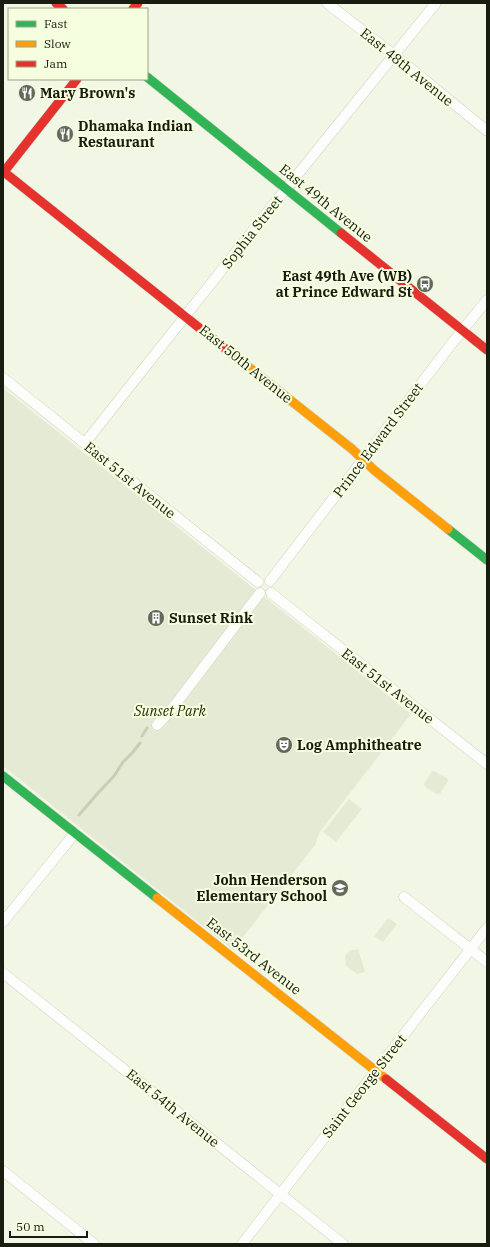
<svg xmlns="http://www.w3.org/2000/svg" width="490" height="1247" viewBox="0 0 490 1247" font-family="'IBM Plex Serif',serif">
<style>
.green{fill:#e4ead3}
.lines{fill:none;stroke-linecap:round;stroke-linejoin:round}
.stream{stroke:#c7d0b0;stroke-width:3}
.street-casing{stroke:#cdd1c3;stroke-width:11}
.fast-casing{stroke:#cdd1c3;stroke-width:10}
.slow-casing{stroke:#cdd1c3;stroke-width:10}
.jam-casing{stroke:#cdd1c3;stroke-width:10}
.street{stroke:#fdfefb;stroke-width:10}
.fast{stroke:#30b455;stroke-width:9}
.slow{stroke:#ff9f0a;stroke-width:9}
.jam{stroke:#e5322d;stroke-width:9}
.labels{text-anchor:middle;stroke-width:4;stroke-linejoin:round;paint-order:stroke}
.street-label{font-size:14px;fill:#191c10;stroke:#f5fede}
.poi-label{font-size:14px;font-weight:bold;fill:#191c10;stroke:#f5fede;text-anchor:start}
.park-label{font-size:14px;font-style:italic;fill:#283004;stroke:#f5fede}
</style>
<rect width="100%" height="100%" fill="#f2f7e5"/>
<path class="green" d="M3,388L411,714L319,833L315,845L233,950L3,766Z
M432,771H434L447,778L448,781L440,794H437L425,787L424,784Z
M349,799L362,809L336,842L323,832Z
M388,918L397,924L383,942L374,936Z
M358,949L365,972L357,974L346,966L345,956L349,951Z"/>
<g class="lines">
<path class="stream" d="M142,736L147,728
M79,815L98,793L114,776L123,762L133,752L140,743"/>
<g class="street-casing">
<path id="street" d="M327,3L403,62L487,131
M3,378L258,582
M85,443L277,200L436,3
M270,581L453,342L487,300
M271,593L487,764
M157,725L171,710L260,593
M404,897L487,962
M3,922L75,833
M3,973L343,1244
M3,1171L94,1244
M242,1244L423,1010L487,928"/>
</g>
<g class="fast-casing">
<path id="fast" d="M147,77L341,233
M448,529L487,560
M3,776L157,898"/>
</g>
<g class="slow-casing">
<path id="slow" d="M227,350L352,449L374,470L448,529
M157,898L386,1079"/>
</g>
<g class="jam-casing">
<path id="jam" d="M56,3L63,9
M133,9L138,3
M4,172L227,350
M3,173L77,79
M341,233L487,350
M386,1079L487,1159"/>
</g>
<use href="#street" class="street"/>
<use href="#fast" class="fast"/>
<use href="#slow" class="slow"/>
<use href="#jam" class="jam"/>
</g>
<defs>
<g id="restaurant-disc" transform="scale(0.9)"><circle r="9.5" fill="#65695b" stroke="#f5fede"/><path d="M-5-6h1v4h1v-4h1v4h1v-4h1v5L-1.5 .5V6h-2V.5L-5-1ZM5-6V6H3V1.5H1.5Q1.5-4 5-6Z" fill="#fff"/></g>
<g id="bus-disc" transform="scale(0.9)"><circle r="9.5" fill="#65695b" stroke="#f5fede"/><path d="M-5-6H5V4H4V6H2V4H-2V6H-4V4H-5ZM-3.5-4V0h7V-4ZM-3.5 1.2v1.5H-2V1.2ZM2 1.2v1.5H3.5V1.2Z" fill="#fff"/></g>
<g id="building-disc" transform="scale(0.9)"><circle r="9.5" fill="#65695b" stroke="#f5fede"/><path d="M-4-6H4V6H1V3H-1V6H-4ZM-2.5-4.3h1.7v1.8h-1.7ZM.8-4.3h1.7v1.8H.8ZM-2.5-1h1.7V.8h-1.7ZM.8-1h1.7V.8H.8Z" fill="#fff"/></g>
<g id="theatre-disc" transform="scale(0.9)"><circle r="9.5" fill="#65695b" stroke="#f5fede"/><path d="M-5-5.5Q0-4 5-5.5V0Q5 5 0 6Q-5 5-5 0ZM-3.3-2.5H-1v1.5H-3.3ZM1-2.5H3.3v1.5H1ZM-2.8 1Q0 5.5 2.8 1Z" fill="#fff"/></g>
<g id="school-disc" transform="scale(0.9)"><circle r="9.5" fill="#65695b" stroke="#f5fede"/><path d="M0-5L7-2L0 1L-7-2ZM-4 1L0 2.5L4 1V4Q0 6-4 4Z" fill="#fff"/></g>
</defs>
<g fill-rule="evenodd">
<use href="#restaurant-disc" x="27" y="93"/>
<use href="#restaurant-disc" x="65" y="134"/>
<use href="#bus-disc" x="425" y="284"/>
<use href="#building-disc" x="156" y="618"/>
<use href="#theatre-disc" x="284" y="745"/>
<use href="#school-disc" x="340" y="888"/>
</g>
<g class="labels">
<g class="street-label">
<text transform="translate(407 67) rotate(39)" y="5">East 48th Avenue</text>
<text transform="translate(326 203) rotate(39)" y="5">East 49th Avenue</text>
<text transform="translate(252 232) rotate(-52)" y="5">Sophia Street</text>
<text transform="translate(246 364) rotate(39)" y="5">East 50th Avenue</text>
<text transform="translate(378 440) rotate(-53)" y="5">Prince Edward Street</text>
<text transform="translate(130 480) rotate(39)" y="5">East 51st Avenue</text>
<text transform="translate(388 686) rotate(38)" y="5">East 51st Avenue</text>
<text transform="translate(254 956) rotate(38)" y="5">East 53rd Avenue</text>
<text transform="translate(364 1086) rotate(-52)" y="5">Saint George Street</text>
<text transform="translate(173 1108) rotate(39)" y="5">East 54th Avenue</text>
</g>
<g class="poi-label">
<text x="40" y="98">Mary Brown's</text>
<text x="78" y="131">Dhamaka Indian<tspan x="78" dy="16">Restaurant</tspan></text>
<text x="412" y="281" text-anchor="end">East 49th Ave (WB)<tspan x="412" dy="16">at Prince Edward St</tspan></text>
<text x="169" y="623">Sunset Rink</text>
<text x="297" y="750">Log Amphitheatre</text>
<text x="327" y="885" text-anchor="end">John Henderson<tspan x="327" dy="16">Elementary School</tspan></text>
</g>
<g class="park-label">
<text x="170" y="716">Sunset Park</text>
</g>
</g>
<rect width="490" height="1247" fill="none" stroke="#191c10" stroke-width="8"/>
<rect x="8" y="8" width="140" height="72" fill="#f5fede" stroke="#9da48c"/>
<rect x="16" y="21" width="20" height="6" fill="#30b455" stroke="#9da48c"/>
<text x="44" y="28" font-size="12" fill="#191c10">Fast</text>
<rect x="16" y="41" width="20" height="6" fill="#ff9f0a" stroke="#9da48c"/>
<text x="44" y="48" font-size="12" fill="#191c10">Slow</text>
<rect x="16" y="61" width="20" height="6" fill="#e5322d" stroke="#9da48c"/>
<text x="44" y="68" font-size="12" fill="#191c10">Jam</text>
<path d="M10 1231v6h77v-6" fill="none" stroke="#191c10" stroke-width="2"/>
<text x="16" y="1231" font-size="12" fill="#191c10" stroke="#f5fede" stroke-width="3" paint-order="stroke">50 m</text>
</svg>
